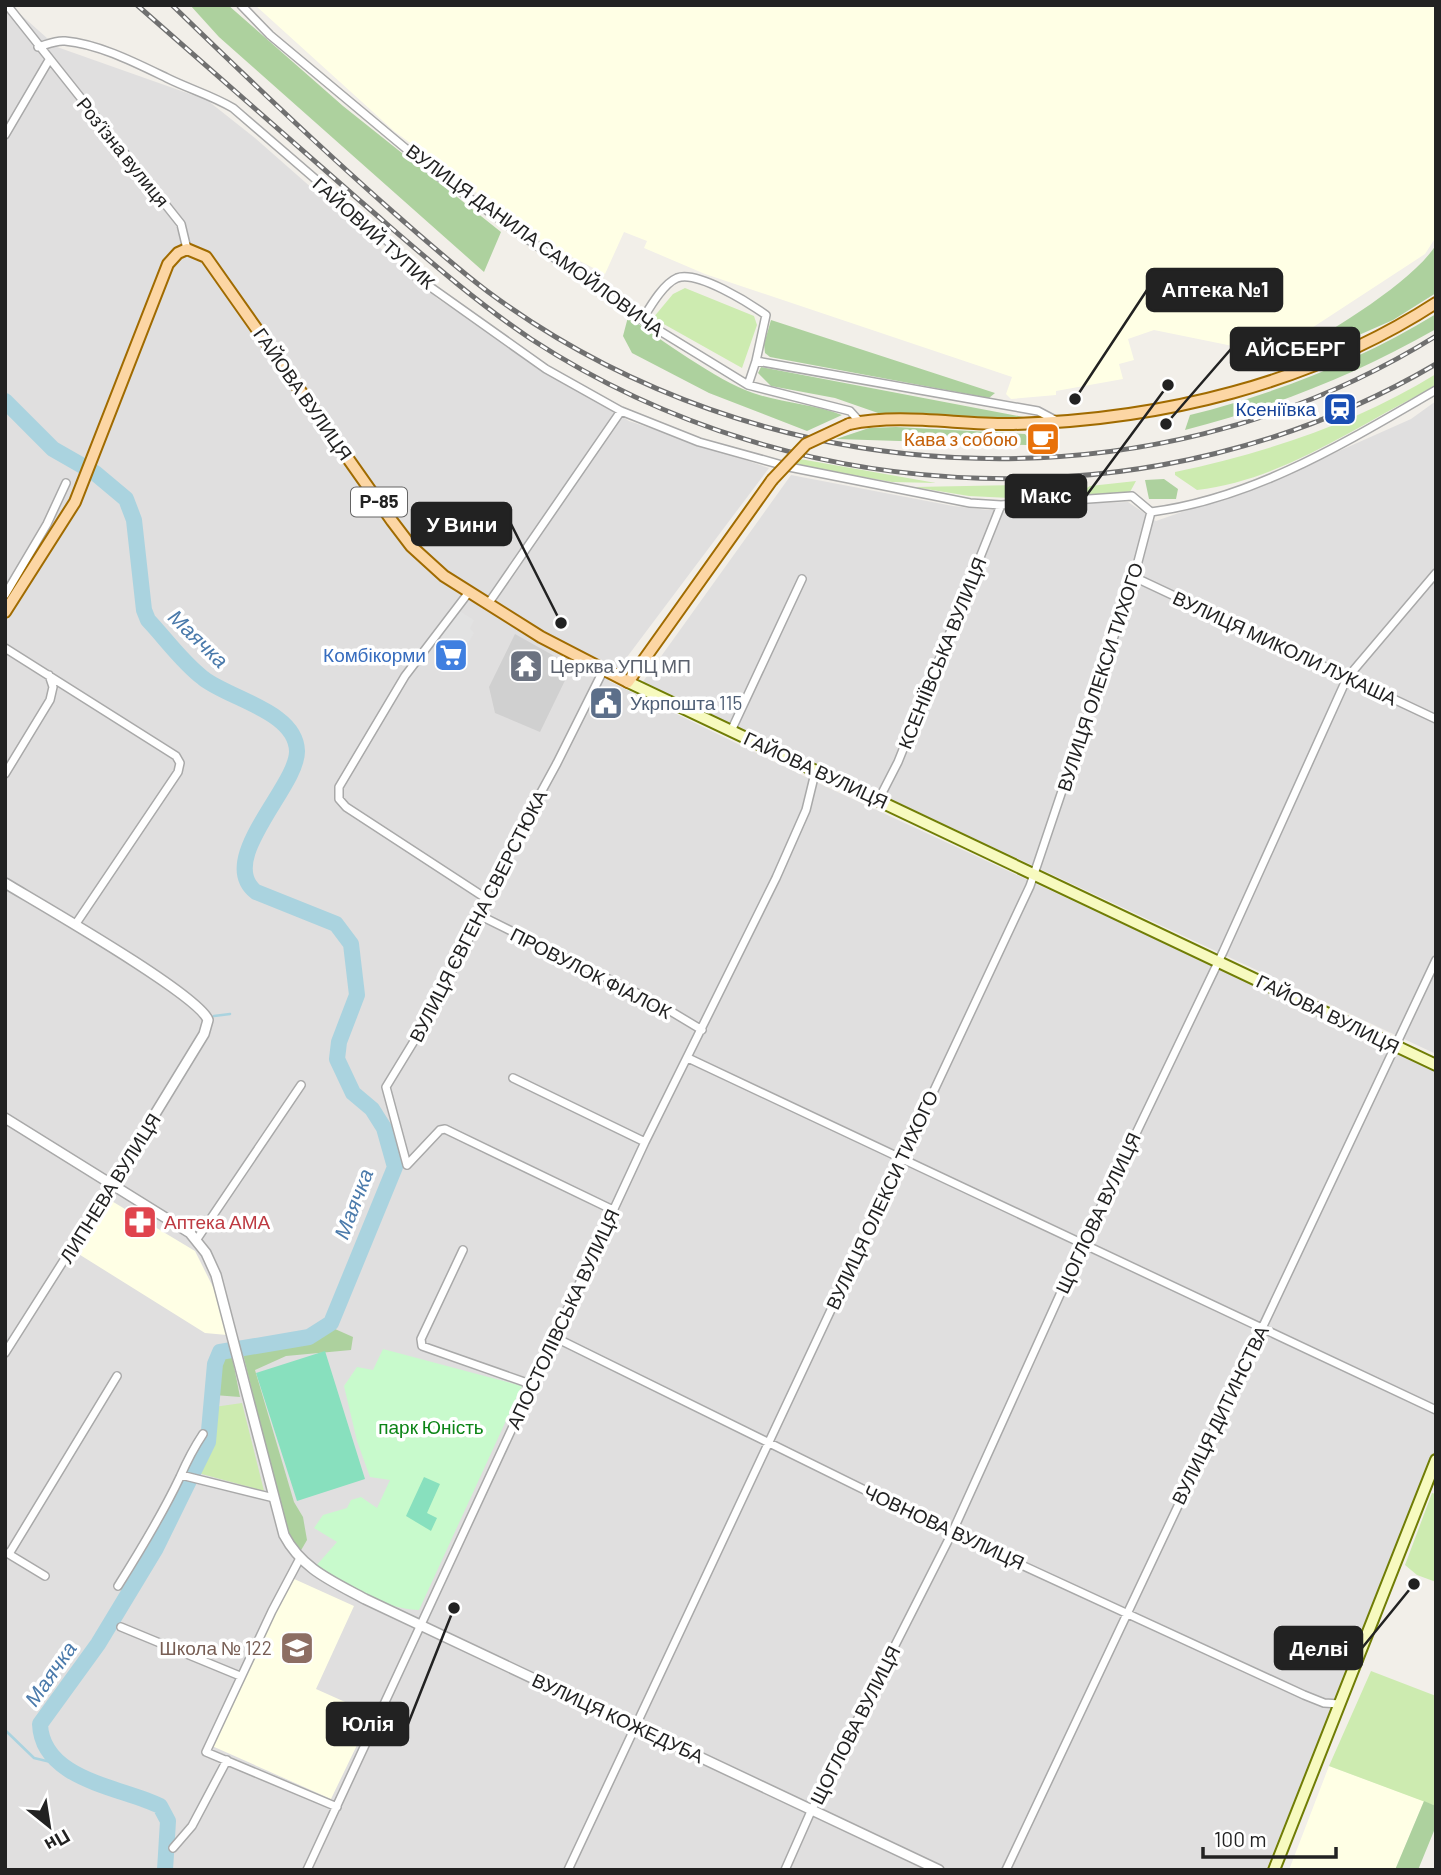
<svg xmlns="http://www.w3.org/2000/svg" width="1441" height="1875" viewBox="0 0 1441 1875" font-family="Barlow,sans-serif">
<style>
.residential{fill:#e0dfdf}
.education{fill:#ffffe5}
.religious{fill:#d0d0d0}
.grass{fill:#cdebb0}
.forest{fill:#add19e}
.park{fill:#c8facc}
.pitch{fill:#88e0be}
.parking{fill:#e2e2e2}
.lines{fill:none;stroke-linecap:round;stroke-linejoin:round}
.stream{stroke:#aad3df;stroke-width:2.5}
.river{stroke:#aad3df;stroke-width:16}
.minor-casing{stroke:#a9a9a9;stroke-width:10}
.tertiary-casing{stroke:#a9a9a9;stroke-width:12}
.secondary-casing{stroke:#707d05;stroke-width:14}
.primary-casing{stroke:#a06b00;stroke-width:14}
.minor{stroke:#fff;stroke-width:7}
.tertiary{stroke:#fff;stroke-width:9}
.secondary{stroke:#f7fabf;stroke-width:10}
.primary{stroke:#fcd6a4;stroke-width:10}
.rail-casing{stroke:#707070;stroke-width:5}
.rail{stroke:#fff;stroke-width:2.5;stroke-dasharray:8;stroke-linecap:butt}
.primary-bridge-casing{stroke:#a06b00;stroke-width:14;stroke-linecap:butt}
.primary-bridge{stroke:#fcd6a4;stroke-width:10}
.labels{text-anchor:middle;stroke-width:7;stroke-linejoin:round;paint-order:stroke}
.shield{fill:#fff;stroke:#646464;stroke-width:2}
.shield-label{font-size:18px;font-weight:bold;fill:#222}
.street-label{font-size:19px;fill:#222;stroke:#fff}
.transit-label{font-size:19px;fill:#164399;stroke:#fff;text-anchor:end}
.food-label{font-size:19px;fill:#c56008;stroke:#fff;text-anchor:end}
.shop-label{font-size:19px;fill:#366cbe;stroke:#fff;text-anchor:end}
.worship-label{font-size:19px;fill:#5b616d;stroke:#fff;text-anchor:start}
.service-label{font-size:19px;fill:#4e5e75;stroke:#fff;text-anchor:start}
.health-label{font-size:19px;fill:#be3a42;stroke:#fff;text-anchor:start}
.park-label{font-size:19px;fill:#0c8416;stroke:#fff}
.education-label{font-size:19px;fill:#785e54;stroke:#fff;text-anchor:end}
.water-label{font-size:21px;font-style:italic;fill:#4a7aab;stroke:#fff}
.leader{fill:none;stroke:#222;stroke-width:2.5}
.callout-dot{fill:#222;stroke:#fff;stroke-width:2.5}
.callout{fill:#222;stroke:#222;stroke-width:2.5}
.callout-label{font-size:21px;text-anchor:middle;font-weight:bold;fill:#fff}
</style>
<rect width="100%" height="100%" fill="#f2efe9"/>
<path class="residential" d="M5,5H10L57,47L207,100L255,138L438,299L629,421L769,468L609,681L816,782L1436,1069V1451L1266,1870H5Z
M1436,401V1054L642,683L791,475L953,506L989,510L1025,505L1128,502L1156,521L1276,479L1411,419Z"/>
<path class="education" d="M255,5H1436V237L1425,254L1272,354L1154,330L1128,339L1134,360L1119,364L1123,379L1056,391V395L1011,399L1006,394L1012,377L705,274L644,248L647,241L624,232L605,274L566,254L563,257L394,131Z
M110,1200L195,1251L218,1297L227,1335L205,1333L77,1253Z
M292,1578L354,1606L316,1689L372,1714L331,1799L212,1746Z
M1329,1766L1424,1801L1395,1870H1289Z"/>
<path class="religious" d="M515,634L572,666L540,732L495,713L489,687Z"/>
<path class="grass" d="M685,288L754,316L757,325L742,368L653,318L673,294Z
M1436,374V385L1424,392C1352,429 1279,481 1197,490L1175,475V472C1265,453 1357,423 1436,374Z
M800,459L936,483L892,482L794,465Z
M1136,481L1130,492L1073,497L1090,486Z
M1020,485L1010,498L969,496L914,487Z
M242,1403L264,1491L198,1473L212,1447L214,1407Z
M1432,1493L1436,1494V1582L1417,1575L1405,1565Z
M1371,1671L1436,1696V1806L1329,1766Z"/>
<path class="forest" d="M190,5H228L343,106L501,232L484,272L219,37Z
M1436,245V293L1393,320L1293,364L1286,357C1328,332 1410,285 1436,245Z
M1436,314V329C1355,375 1274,407 1185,430L1190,415C1277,393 1359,361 1436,314Z
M628,317C662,340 716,380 753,393C782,403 813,404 842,415L807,431L709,393L632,353L623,336Z
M771,320L995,393L989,398L770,357L765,353L764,344Z
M761,367L1034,419L878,413L835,398L771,386L758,373Z
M896,427L1025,434L1029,439L1027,445L836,439L869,428Z
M1164,479L1178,489L1176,499H1149L1145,480Z
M335,1329L353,1337L351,1350L286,1356L255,1370L294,1502L303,1517L307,1540L300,1552L287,1532L243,1354L325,1334Z
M232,1356L240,1397L214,1395L223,1358Z
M1424,1801L1436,1806V1826L1418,1870H1395Z"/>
<path class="park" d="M383,1349L522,1386L419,1610C380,1608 348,1587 315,1567L337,1542L314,1528L323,1515L347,1508L351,1500L361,1497L377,1508L390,1480L370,1477L357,1441L344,1386L357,1367L373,1370Z"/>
<path class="pitch" d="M325,1351L365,1479L297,1501L256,1373Z
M424,1477L440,1484L427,1513L437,1518L431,1531L406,1516Z"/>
<path class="parking" d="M458,610L474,620L470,628L474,633L465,649L436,635Z"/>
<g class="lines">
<path class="stream" d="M214,1016L230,1014
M5,1730L34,1758L59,1764"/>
<path class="river" d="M5,401L53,449L95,473L126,499L134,520L144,610L148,620C166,639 182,662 203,678C229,699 296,711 297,751C298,786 215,860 256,892L336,924L351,944L357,995L339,1042L337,1059L353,1093L372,1109L384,1128L395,1167L331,1323L309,1337L220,1352L215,1364L208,1442L156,1548L98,1644L40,1724C42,1780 121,1787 160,1806L168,1821L165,1870"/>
<g class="minor-casing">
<path id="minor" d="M7,5L181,224L187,249
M241,5L270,35L441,178L642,320L748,385L850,411L860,422
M38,47C46,45 55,40 65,41C99,44 136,63 167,78C189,89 211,95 233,108L393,246L415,276L546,369L621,411L699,442L789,467L970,503L1001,505L1132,496L1151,512
M5,135L49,60
M642,320C650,307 663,284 677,278C697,270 749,303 766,315L756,361
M748,385L756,361L1038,411L1055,420
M1151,512C1256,498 1346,442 1436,390
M1134,577L1436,719
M469,592L405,676L339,787V799L346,807L484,897
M5,595L47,524L66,483
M488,604L621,411
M5,648L176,756L180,763L178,772L75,925
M731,731L802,579
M5,774L50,700L53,687L49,675
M879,799L898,762L1001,505
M481,916L657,1003L702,1030
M688,1058L1436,1410
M513,1078L645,1142
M407,1165L386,1087L422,1028L481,916L484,897L557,763L603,671
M407,1165L440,1130L445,1129L613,1210
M197,1239L301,1085
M463,1250L421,1339L422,1346L533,1385
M554,1337L952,1533L1304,1695L1324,1703L1340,1704
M5,1353L111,1186
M181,1475L274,1498
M7,1553L45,1576
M9,1554L117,1376
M299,1560L272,1611L206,1752L337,1807
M118,1586C140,1551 162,1515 180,1477C187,1461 193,1449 203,1434
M121,1627L240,1676
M173,1848L192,1826L227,1760
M307,1870L645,1142L776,878L806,810L816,769
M568,1870L1030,886L1134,577L1151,512
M785,1870L812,1809L952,1533L1082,1246L1223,952L1347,678L1436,573
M1006,1870L1436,960"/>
</g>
<g class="tertiary-casing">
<path id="tertiary" d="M5,883C38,903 198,994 208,1020L204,1034L111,1186
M5,1118L190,1233L206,1253L216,1275L284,1535C302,1569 332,1581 365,1599L939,1870"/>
</g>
<g class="secondary-casing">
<path id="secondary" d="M628,682L1436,1065
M1274,1870L1436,1460"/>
</g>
<g class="primary-casing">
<path id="primary" d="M849,424C901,413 959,425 1013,424C1161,420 1311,384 1436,303
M5,612L75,502L168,264L178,253L187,249L206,257L392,521L411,546L444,576L541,637L628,682L772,480"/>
</g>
<use href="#minor" class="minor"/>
<use href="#tertiary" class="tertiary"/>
<use href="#secondary" class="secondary"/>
<use href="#primary" class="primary"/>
<g class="rail-casing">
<path id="rail" d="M137,5C211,70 285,135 359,200C415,248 470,298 531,339C799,514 1159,527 1436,364
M172,5C245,76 317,145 393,212C424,239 454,266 487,291C760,494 1145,517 1436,336"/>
</g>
<use href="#rail" class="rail"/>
<g class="primary-bridge-casing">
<path id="primary-bridge" d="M772,480L806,444L849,424"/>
</g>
<use href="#primary-bridge" class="primary-bridge"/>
</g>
<defs>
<g id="station-square" transform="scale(1.75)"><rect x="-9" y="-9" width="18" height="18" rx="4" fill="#1a4fb4" stroke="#fff"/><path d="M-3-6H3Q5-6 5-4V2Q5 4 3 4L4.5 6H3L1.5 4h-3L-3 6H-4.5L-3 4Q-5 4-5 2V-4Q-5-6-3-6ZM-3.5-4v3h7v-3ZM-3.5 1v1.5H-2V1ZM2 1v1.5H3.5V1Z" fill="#fff"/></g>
<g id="cafe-square" transform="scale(1.75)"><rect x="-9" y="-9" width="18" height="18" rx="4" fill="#e8710a" stroke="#fff"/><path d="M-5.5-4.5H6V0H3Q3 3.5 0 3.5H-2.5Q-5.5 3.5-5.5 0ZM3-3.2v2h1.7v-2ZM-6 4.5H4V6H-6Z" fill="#fff"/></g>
<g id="supermarket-square" transform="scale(1.75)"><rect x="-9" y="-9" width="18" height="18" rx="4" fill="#3f7fe0" stroke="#fff"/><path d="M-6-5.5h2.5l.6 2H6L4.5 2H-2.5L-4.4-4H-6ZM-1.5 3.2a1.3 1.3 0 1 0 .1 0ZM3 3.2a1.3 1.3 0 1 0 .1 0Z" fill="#fff"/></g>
<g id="temple-square" transform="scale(1.75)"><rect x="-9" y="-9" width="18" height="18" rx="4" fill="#6b7280" stroke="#fff"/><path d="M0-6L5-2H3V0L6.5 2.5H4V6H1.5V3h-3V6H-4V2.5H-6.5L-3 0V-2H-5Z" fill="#fff"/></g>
<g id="civic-square" transform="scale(1.75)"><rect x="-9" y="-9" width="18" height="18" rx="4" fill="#5c6f8a" stroke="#fff"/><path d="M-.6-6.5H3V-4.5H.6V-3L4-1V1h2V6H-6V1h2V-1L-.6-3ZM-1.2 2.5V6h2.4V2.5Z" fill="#fff"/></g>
<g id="pharmacy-square" transform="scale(1.75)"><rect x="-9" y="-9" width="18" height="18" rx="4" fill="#e0444e" stroke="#fff"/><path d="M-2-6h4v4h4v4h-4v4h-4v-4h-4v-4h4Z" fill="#fff"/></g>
<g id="school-square" transform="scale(1.75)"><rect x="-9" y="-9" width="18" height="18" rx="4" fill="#8d6e63" stroke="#fff"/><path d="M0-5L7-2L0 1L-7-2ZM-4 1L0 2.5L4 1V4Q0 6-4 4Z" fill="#fff"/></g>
</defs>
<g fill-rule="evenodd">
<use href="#station-square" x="1340" y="409"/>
<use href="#cafe-square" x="1043" y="439"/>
<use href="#supermarket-square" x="451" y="655"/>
<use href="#temple-square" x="526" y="666"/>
<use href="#civic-square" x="606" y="703"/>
<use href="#pharmacy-square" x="140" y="1222"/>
<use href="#school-square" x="297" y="1648"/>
</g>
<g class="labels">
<rect class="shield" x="351" y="487.5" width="56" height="29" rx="5"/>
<g class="shield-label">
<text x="379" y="508">Р-85</text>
</g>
<g class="street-label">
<text transform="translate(123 152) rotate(51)" y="7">Розʼїзна вулиця</text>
<text transform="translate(374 233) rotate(42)" y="7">ГАЙОВИЙ ТУПИК</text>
<text transform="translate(535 240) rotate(36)" y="7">ВУЛИЦЯ ДАНИЛА САМОЙЛОВИЧА</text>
<text transform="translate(303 394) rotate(55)" y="7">ГАЙОВА ВУЛИЦЯ</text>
<text transform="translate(1285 648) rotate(25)" y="7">ВУЛИЦЯ МИКОЛИ ЛУКАША</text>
<text transform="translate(942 653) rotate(-68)" y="7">КСЕНІЇВСЬКА ВУЛИЦЯ</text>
<text transform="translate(1100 677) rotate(-72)" y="7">ВУЛИЦЯ ОЛЕКСИ ТИХОГО</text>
<text transform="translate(816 770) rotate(25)" y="7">ГАЙОВА ВУЛИЦЯ</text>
<text transform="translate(478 916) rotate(-63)" y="7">ВУЛИЦЯ ЄВГЕНА СВЕРСТЮКА</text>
<text transform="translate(591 973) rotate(27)" y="7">ПРОВУЛОК ФІАЛОК</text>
<text transform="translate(1328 1014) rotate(26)" y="7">ГАЙОВА ВУЛИЦЯ</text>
<text transform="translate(110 1188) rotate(-58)" y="7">ЛИПНЕВА ВУЛИЦЯ</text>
<text transform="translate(882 1200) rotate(-65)" y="7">ВУЛИЦЯ ОЛЕКСИ ТИХОГО</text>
<text transform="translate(1098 1213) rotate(-65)" y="7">ЩОГЛОВА ВУЛИЦЯ</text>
<text transform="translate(563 1319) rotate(-65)" y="7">АПОСТОЛІВСЬКА ВУЛИЦЯ</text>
<text transform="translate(1220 1415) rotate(-64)" y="7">ВУЛИЦЯ ДИТИНСТВА</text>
<text transform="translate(944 1527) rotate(25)" y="7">ЧОВНОВА ВУЛИЦЯ</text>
<text transform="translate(618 1718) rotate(25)" y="7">ВУЛИЦЯ КОЖЕДУБА</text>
<text transform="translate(855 1725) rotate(-63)" y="7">ЩОГЛОВА ВУЛИЦЯ</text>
</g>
<g class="transit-label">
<text x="1316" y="416">Ксеніївка</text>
</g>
<g class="food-label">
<text x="1018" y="446">Кава з собою</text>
</g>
<g class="shop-label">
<text x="426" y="662">Комбікорми</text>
</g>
<g class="worship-label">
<text x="550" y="673">Церква УПЦ МП</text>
</g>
<g class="service-label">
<text x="630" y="710">Укрпошта 115</text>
</g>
<g class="health-label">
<text x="164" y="1229">Аптека АМА</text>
</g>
<g class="park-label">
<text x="431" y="1434">парк Юність</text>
</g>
<g class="education-label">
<text x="272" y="1655">Школа № 122</text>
</g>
<g class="water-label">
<text transform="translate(198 639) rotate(44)" y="7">Маячка</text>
<text transform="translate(354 1204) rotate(-69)" y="7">Маячка</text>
<text transform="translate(51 1674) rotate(-55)" y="7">Маячка</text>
</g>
</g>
<path class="leader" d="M1075 399L1147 290M1166 424L1231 349M1168 385L1086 496M561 623L511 524M1414 1584L1362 1648M454 1608L408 1724"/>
<g class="callout-dot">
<circle cx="1075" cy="399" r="7"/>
<circle cx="1166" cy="424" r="7"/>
<circle cx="1168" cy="385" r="7"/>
<circle cx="561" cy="623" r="7"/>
<circle cx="1414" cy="1584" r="7"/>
<circle cx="454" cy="1608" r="7"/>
</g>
<g class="callout">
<rect x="1147" y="269" width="135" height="42" rx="7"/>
<rect x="1231" y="328" width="128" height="42" rx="7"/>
<rect x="1006" y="475" width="80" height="42" rx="7"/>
<rect x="412" y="503" width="99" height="42" rx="7"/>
<rect x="1275" y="1627" width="87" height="42" rx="7"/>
<rect x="327" y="1703" width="81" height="42" rx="7"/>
</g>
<g class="callout-label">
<text x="1215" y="297">Аптека №1</text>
<text x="1295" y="356">АЙСБЕРГ</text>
<text x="1046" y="503">Макс</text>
<text x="462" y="532">У Вини</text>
<text x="1319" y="1656">Делві</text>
<text x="368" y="1731">Юлія</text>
</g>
<rect width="1441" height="1875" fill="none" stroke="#222222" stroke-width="14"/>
<g transform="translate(49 1826) rotate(150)" stroke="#ffffff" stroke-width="5" paint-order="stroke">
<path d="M0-5L12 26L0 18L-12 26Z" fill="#222222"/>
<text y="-10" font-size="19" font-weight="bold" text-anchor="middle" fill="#222222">Пн</text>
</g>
<path d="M1203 1847v10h133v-10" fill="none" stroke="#222222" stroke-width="3.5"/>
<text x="1214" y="1847" font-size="21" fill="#222222" stroke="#ffffff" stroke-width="5" paint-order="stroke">100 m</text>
</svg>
